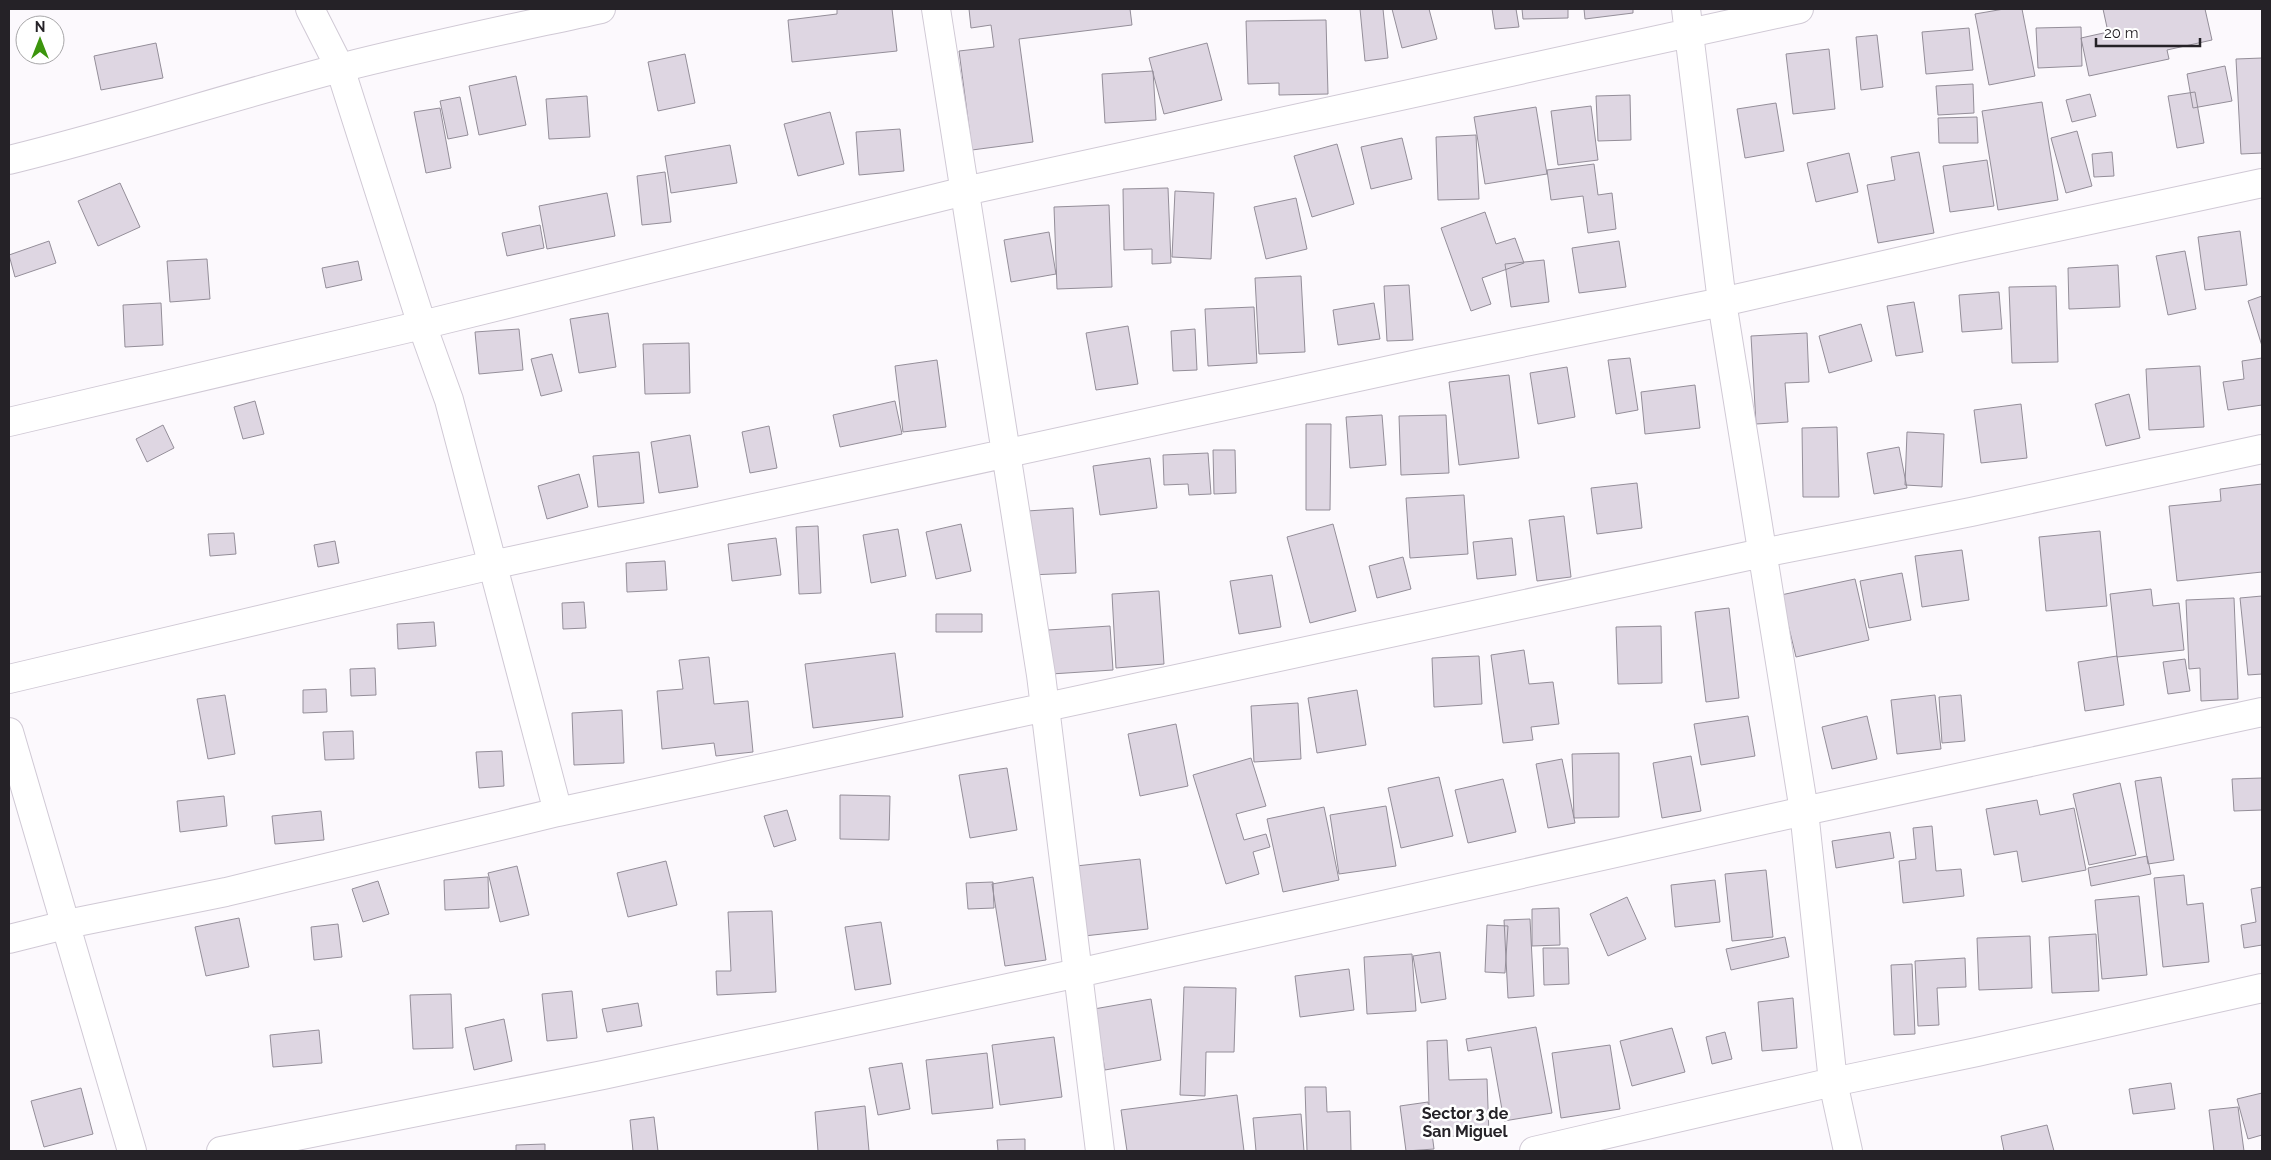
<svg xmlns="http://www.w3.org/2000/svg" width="2271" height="1160" viewBox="0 0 2271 1160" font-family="Raleway,sans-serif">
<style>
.building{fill:#ded6e2;stroke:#948e99}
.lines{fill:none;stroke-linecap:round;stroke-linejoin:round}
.minor-casing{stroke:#d0c9d5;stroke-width:30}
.minor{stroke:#fff;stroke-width:28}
.labels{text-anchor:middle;stroke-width:5;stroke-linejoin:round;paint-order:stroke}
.quarter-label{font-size:16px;font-weight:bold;fill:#252227;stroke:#fff}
</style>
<rect width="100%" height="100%" fill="#fcf9fd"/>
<path class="building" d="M837,9H892L897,51L792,62L788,20L837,14Z
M969,9H1130L1132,25L1019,39L1033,142L972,150L959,51L994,47L991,25L971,28Z
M1360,9H1383L1388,58L1365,61Z
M1392,9H1429L1437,39L1402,48Z
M1492,9H1516L1519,27L1495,29Z
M1522,9H1568V18L1523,19Z
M1584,9H1633V13L1585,19Z
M2004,9H2022L2035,76L1989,85L1975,14Z
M2103,9H2205L2212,40L2167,50L2169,59L2089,76L2081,38L2108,32Z
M1326,20L1328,94L1279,95V83L1248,84L1246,21Z
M2081,27L2082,66L2038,68L2036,28Z
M1969,28L1973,70L1926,74L1922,32Z
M1877,35L1883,87L1861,90L1856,37Z
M156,43L163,78L101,90L94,56Z
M1207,43L1222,100L1164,114L1149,58Z
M1829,49L1835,109L1793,114L1786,54Z
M685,54L695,103L658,111L648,62Z
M2262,58V153L2241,154L2236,59Z
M2225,66L2232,101L2193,108L2187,74Z
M1153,71L1156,120L1105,123L1102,74Z
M516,76L526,125L479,135L469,86Z
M1973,84L1974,113L1938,115L1936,86Z
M2195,92L2204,143L2177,148L2168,96Z
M2090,94L2096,116L2072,122L2066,100Z
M1630,95L1631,140L1598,141L1596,96Z
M587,96L590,137L549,139L546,99Z
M460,97L468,135L448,139L440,101Z
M2042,102L2058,200L1998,210L1982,111Z
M1776,103L1784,151L1745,158L1737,109Z
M1591,106L1598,160L1558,165L1551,111Z
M1536,107L1547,174L1485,184L1474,117Z
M440,108L451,168L426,173L414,112Z
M830,112L844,164L798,176L784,124Z
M1977,117L1978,143H1939L1938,118Z
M900,129L904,171L859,175L856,132Z
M2077,131L2092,186L2066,193L2051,138Z
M1476,135L1479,199L1438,200L1436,137Z
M1402,138L1412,179L1371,189L1361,147Z
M1337,144L1354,204L1312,217L1294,156Z
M730,145L737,183L671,193L665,156Z
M1919,152L1934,233L1878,243L1867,185L1895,180L1891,157Z
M2112,152L2114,176L2094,177L2092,154Z
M1849,153L1858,192L1816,202L1807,163Z
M1987,160L1994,206L1950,212L1943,166Z
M1594,164L1598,195L1612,193L1616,229L1588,233L1583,196L1551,200L1547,170Z
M665,172L671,222L642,225L637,176Z
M120,183L140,227L98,246L78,201Z
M1168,188L1171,263L1152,264V249L1124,250L1123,189Z
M1175,191L1214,193L1211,259L1172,257Z
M607,193L615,236L547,249L539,206Z
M1296,198L1307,249L1266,259L1254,207Z
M1109,205L1112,287L1057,289L1054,207Z
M1485,212L1496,244L1515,238L1524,263L1482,278L1491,304L1471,311L1441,228Z
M540,225L544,248L507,256L502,233Z
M2240,231L2247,285L2205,290L2198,237Z
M1049,232L1056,274L1011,282L1004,240Z
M49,241L56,263L15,277L9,255Z
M1619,241L1626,287L1579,293L1572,248Z
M2185,251L2196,309L2168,315L2156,256Z
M207,259L210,299L170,302L167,261Z
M1544,260L1549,302L1511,307L1505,264Z
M358,261L362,280L326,288L322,268Z
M2118,265L2120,307L2069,309L2068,268Z
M1301,276L1305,352L1259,354L1255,278Z
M1409,285L1413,340L1387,341L1384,286Z
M2056,286L2058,362L2012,363L2009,287Z
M1999,292L2002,329L1962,332L1959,295Z
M2262,296V346L2248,301Z
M1914,302L1923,352L1896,356L1887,306Z
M161,303L163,345L125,347L123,305Z
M1374,303L1380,339L1338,345L1333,310Z
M1254,307L1257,363L1208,366L1205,309Z
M608,313L616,367L579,373L570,319Z
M1861,324L1872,361L1829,373L1819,336Z
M1128,326L1138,384L1096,390L1086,333Z
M519,329L523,370L479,374L475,332Z
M1195,329L1197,370L1173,371L1171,331Z
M1807,333L1809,382L1785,383L1788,422L1756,424L1751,336Z
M689,343L690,393L645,394L643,344Z
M552,354L562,391L541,396L531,359Z
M1630,358L1638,410L1616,414L1608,360Z
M2262,358V405L2228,410L2223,382L2244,379L2242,361Z
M937,360L946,427L903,432L895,366Z
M2200,366L2204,427L2149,430L2146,369Z
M1567,367L1575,417L1538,424L1530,373Z
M1509,375L1519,458L1459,465L1449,382Z
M1695,385L1700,428L1645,434L1641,392Z
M2129,394L2140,438L2106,446L2095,404Z
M255,401L264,434L243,439L234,407Z
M895,401L902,434L840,447L833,415Z
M2021,404L2027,458L1981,463L1974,410Z
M1382,415L1386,465L1350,468L1346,417Z
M1446,415L1449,473L1401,475L1399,416Z
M1306,424H1331L1330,510H1306Z
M163,425L174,448L147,462L136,439Z
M769,426L777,468L750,473L742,432Z
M1837,427L1839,497H1803L1802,428Z
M1907,432L1944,434L1942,487L1905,485Z
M690,435L698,487L659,493L651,442Z
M1899,447L1907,488L1874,494L1867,453Z
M1213,450H1235L1236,493L1214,494Z
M639,452L644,503L598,507L593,456Z
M1208,453L1211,494L1189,495L1188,484L1164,485L1163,455Z
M1150,458L1157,508L1100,515L1093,466Z
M579,474L588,507L547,519L538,486Z
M1637,483L1642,528L1597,534L1591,488Z
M2262,484V572L2177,581L2169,506L2221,501L2220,489Z
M1464,495L1468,554L1410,558L1406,498Z
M1073,508L1076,573L1030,575L1027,511Z
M1564,516L1571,577L1537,581L1529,520Z
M961,524L971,571L936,579L926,532Z
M1333,524L1356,611L1310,623L1287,537Z
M818,526L821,593L799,594L796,527Z
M898,529L906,576L871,583L863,535Z
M2100,531L2107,606L2046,611L2039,537Z
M234,533L236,554L210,556L208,534Z
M776,538L781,575L732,581L728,544Z
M1512,538L1516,575L1477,579L1473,542Z
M335,541L339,563L318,567L314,545Z
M1962,550L1969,600L1922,607L1915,556Z
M1403,557L1411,589L1377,598L1369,566Z
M665,561L667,590L627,592L626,563Z
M1902,573L1911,620L1869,628L1860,581Z
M1272,575L1281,627L1239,634L1230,581Z
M1855,579L1869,640L1796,657L1781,595Z
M2151,589L2153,606L2179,603L2184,650L2117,657L2110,594Z
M1159,591L1164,664L1116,668L1112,594Z
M2262,596V674L2248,675L2240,598Z
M2234,598L2238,699L2201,701L2200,668L2189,669L2186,600Z
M584,602L586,628L563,629L562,603Z
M1729,608L1739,698L1706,702L1695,612Z
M936,614H982V632H936Z
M434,622L436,646L398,649L397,624Z
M1110,626L1113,670L1051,674L1048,630Z
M1661,626L1662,683L1618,684L1616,627Z
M1524,650L1529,684L1553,682L1559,724L1531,727L1533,740L1503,743L1491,655Z
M895,653L903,717L813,728L805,664Z
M1479,656L1482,704L1434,707L1432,658Z
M2117,656L2124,705L2085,711L2078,662Z
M709,657L714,704L748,701L753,752L716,756L714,743L662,749L657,691L683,689L679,660Z
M2185,659L2190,691L2168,694L2163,662Z
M375,668L376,695L351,696L350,669Z
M326,689L327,712L303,713V690Z
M1357,690L1366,745L1317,753L1308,698Z
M225,695L235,754L208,759L197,699Z
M1935,695L1941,749L1897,754L1891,700Z
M1961,695L1965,741L1942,743L1939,697Z
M1298,703L1301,759L1254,762L1251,706Z
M622,710L624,763L574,765L572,713Z
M1748,716L1755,756L1701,765L1694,724Z
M1867,716L1877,759L1832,769L1822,727Z
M1176,724L1188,786L1140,796L1128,734Z
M353,731L354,759L325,760L323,732Z
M502,751L504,786L479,788L476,752Z
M1619,753V817L1574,818L1572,754Z
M1691,756L1701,811L1662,818L1653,763Z
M1251,758L1266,806L1236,814L1244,840L1266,834L1270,847L1253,852L1259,874L1226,884L1193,775Z
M1562,759L1575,823L1548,828L1536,764Z
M1007,768L1017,830L970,838L959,775Z
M1439,777L1453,836L1401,848L1388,788Z
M2161,777L2174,860L2148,864L2135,781Z
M2262,778V810L2234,811L2232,779Z
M1503,779L1516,832L1468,843L1455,790Z
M2120,783L2136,855L2089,865L2073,794Z
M840,795L890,796L889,840L840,839Z
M224,796L227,826L180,832L177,801Z
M2037,800L2040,815L2074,808L2086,870L2022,882L2017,851L1994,855L1986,809Z
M1386,806L1396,866L1339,874L1330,815Z
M1324,807L1339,880L1283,892L1267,819Z
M787,810L796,840L774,847L764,816Z
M321,811L324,840L275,844L272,816Z
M1932,826L1936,871L1961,869L1964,896L1903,903L1899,861L1916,859L1913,828Z
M1890,832L1894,858L1836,868L1832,841Z
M2147,856L2151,874L2091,886L2088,868Z
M1140,859L1148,929L1084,936L1076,866Z
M666,861L677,905L628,917L617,873Z
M517,866L529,915L500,922L488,873Z
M1766,870L1773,937L1732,941L1725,874Z
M2184,875L2187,905L2203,903L2209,962L2163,967L2154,878Z
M488,877L489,908L445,910L444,880Z
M1033,877L1046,960L1005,966L992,884Z
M1715,880L1720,922L1675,927L1671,885Z
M378,881L389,914L363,922L352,889Z
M993,882L994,908L968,909L966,883Z
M2262,887V945L2244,948L2241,925L2256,922L2251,889Z
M2139,896L2147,975L2102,979L2095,900Z
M1627,897L1646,939L1608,956L1590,914Z
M1559,908L1560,945L1532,946V909Z
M772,911L776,992L717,995L716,971H731L728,912Z
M239,918L249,967L206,976L195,927Z
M1530,919L1534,996L1508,998L1504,920Z
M881,922L891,984L855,990L845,927Z
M338,924L342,957L314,960L311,927Z
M1487,925L1508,926L1505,973L1485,972Z
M2096,934L2099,991L2052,993L2049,937Z
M2030,936L2032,988L1979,990L1977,938Z
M1785,937L1789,957L1731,970L1726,949Z
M1543,948H1568L1569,984L1544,985Z
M1440,952L1446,999L1421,1003L1413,956Z
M1412,954L1416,1011L1367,1014L1364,957Z
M1965,958L1966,987L1937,988L1939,1025L1918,1026L1915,961Z
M1912,964L1915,1034L1894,1035L1891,965Z
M1349,969L1354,1010L1300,1017L1295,976Z
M1184,987L1236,988L1234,1052H1206L1205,1096L1180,1095Z
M572,991L577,1038L547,1041L542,994Z
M451,994L453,1048L413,1049L410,995Z
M1793,998L1797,1048L1762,1051L1758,1002Z
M1151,999L1161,1060L1105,1070L1094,1009Z
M638,1003L642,1026L607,1032L602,1009Z
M504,1019L512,1061L474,1070L465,1028Z
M1536,1027L1552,1113L1504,1121L1491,1047L1468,1051L1466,1039Z
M1672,1028L1685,1072L1632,1086L1620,1041Z
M319,1030L322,1063L273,1067L270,1035Z
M1725,1032L1732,1059L1712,1064L1706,1037Z
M1054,1037L1062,1097L1000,1105L992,1045Z
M1447,1040L1449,1080L1487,1079L1489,1135L1430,1137L1427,1041Z
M1610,1045L1620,1109L1561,1118L1552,1053Z
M987,1053L993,1108L932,1114L926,1060Z
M902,1063L910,1109L878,1115L869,1068Z
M2171,1083L2175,1109L2133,1114L2129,1089Z
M1305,1087H1326L1327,1112L1350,1111L1351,1151H1307Z
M81,1088L93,1134L44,1147L31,1101Z
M2262,1093V1135L2248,1139L2237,1099Z
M1237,1095L1244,1151H1127L1121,1110Z
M1428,1102L1434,1149L1406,1151L1400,1106Z
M865,1106L869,1151H818L815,1112Z
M2238,1107L2244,1151H2214L2209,1110Z
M1301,1114L1304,1151H1256L1253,1118Z
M654,1117L658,1151H633L630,1120Z
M2047,1125L2054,1151H2004L2001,1136Z
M1025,1139V1151H998L997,1140Z
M545,1144V1151H516V1145Z"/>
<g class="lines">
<g class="minor-casing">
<path id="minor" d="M310,9L340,68L422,325L449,400L558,812
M936,9L1041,675L1100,1151
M1686,9L1722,302L1804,811L1833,1082L1848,1151
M9,160C120,133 229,97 340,68C426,46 514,28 601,9
M9,422L422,325L965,191L1799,9
M9,679L492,565L1427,362L1722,302L1959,248L2262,183
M9,732L132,1151
M9,939L77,922L226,892L558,812L1762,553L1971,512L2262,449
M221,1151L603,1075L1078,973L1804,811L2262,712
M1534,1151L1833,1082L1977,1052L2262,988"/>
</g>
<use href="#minor" class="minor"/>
</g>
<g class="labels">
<g class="quarter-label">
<text x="1465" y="1119">Sector 3 de<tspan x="1465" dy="18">San Miguel</tspan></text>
</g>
</g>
<rect width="2271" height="1160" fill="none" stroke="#252227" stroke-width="20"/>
<g transform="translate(40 40)"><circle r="24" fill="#ffffff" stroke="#a8a7a9"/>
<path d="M0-4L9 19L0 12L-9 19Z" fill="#3c950d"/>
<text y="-8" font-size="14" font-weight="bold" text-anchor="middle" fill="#252227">N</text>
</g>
<path d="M2096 38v8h104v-8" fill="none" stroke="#252227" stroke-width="2.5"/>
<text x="2104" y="38" font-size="15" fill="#252227" stroke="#ffffff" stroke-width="4" paint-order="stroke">20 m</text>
</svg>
